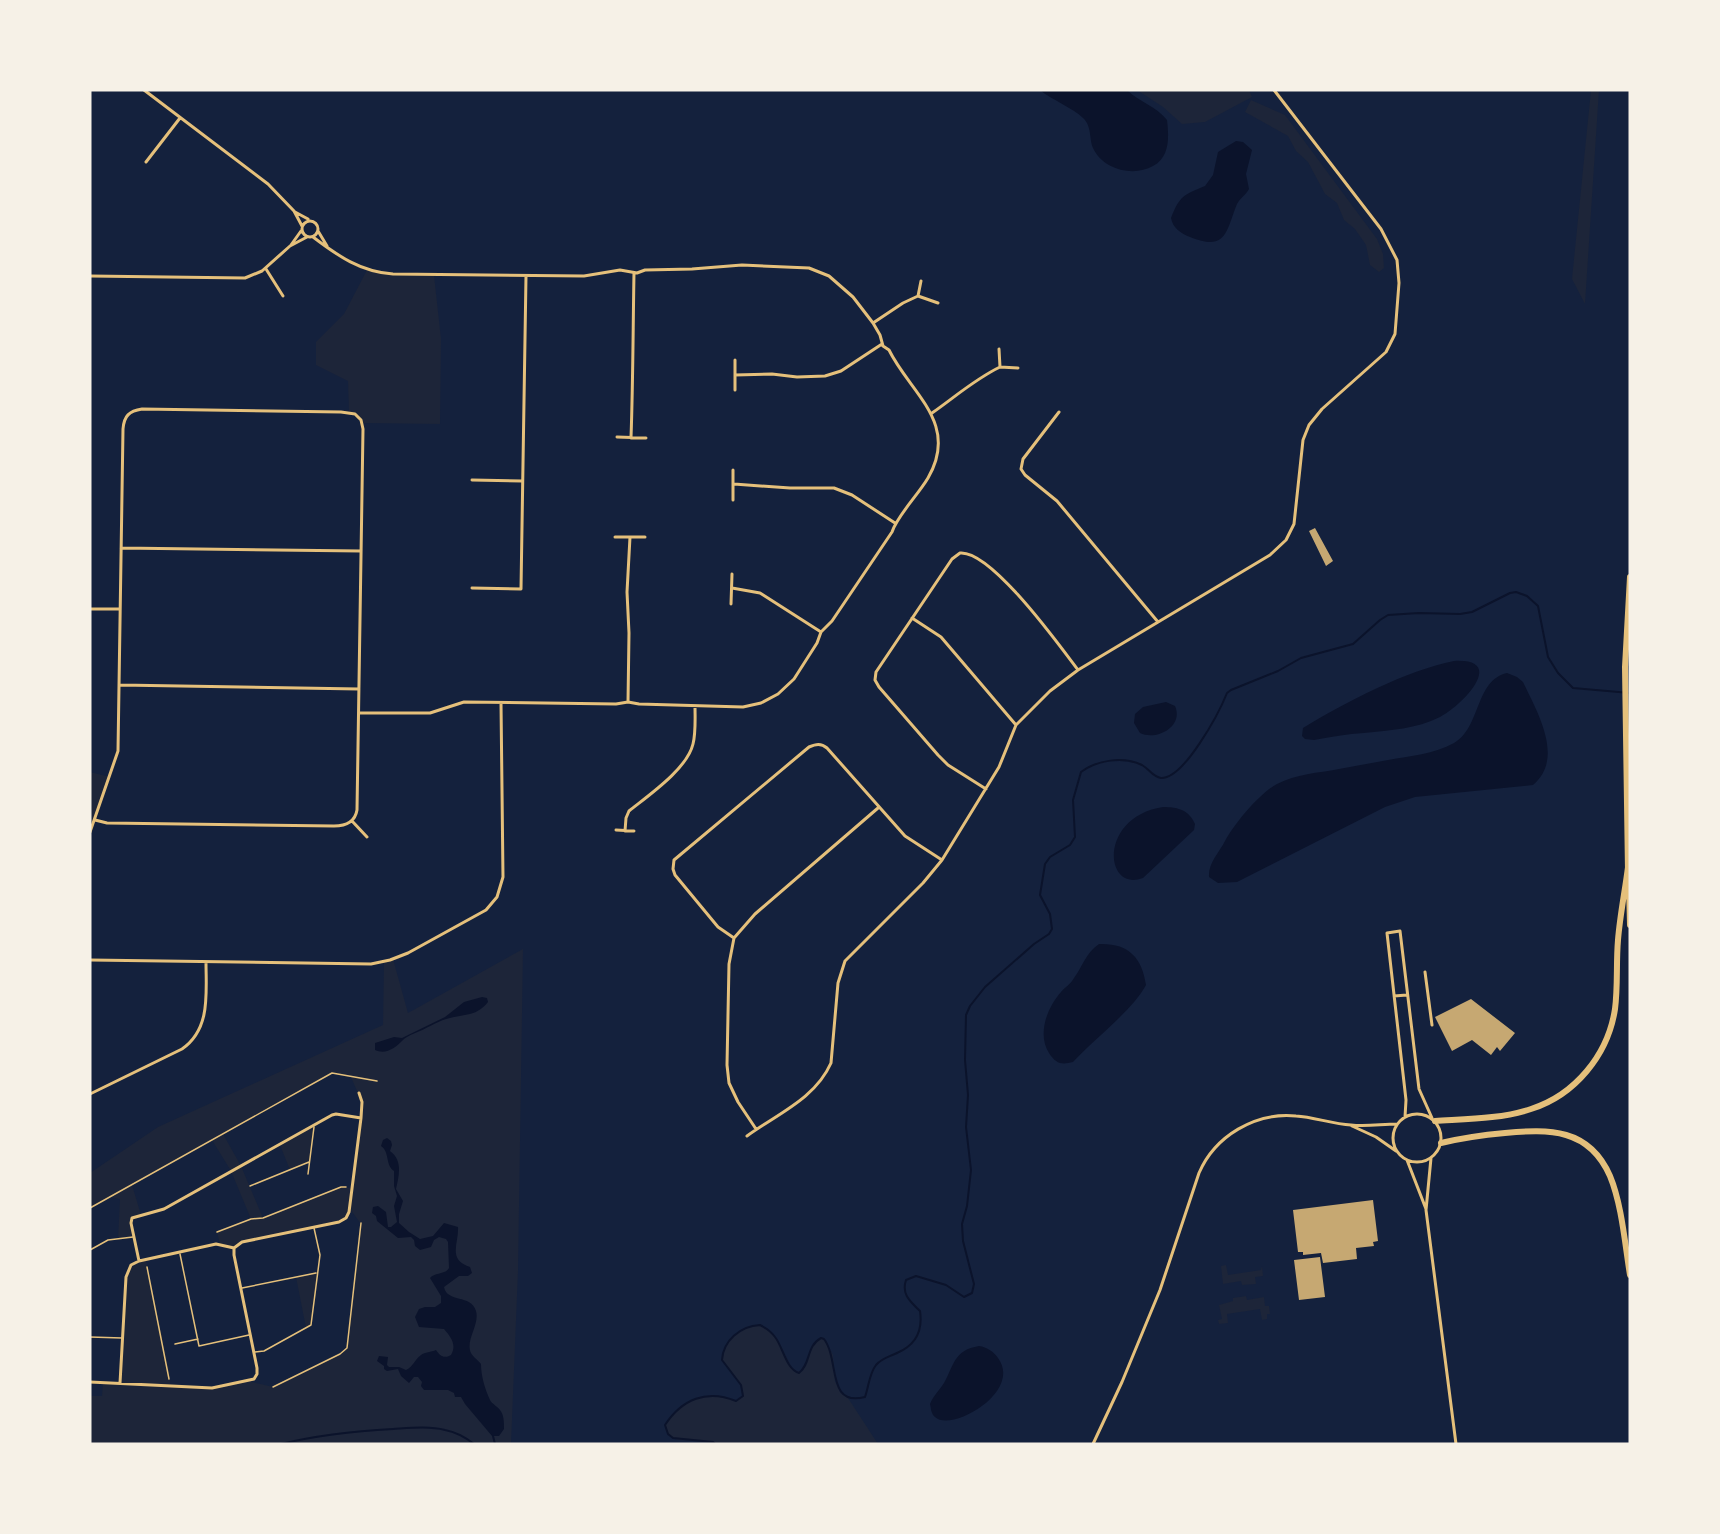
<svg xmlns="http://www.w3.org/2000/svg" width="1720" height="1534" viewBox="0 0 1720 1534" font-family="Poppins,sans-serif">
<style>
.green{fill:#1d2539;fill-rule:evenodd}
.water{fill:#0b132b}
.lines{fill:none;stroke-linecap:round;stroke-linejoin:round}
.stream{stroke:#0b132b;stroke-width:2}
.building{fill:#c6a872}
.path{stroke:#e5c07b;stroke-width:1.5}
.service{stroke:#e5c07b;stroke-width:1.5}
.minor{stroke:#e5c07b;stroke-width:3}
.motorway{stroke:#e5c07b;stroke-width:6}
</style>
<rect width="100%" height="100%" fill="#14213d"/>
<path class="green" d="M1137,90H1249L1252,97L1205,122L1182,124L1163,107Z
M1591,90H1599L1585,304L1572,279Z
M1251,100L1285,115L1377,239L1383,254L1384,268L1379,272L1370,265L1366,245L1355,229L1344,220L1337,203L1325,194L1308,162L1296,151L1288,136L1245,112Z
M367,270L377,273L434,275L441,339L440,424L362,423L358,416L349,412L348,381L316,365V342L344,314Z
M90,772L110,777L90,831Z
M523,949L518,1271L511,1444H90V1396H102L103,1382L120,1383L126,1277L131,1265L146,1260L170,1375V1386L209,1388L248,1381L273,1387L340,1354L347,1348L361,1224L350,1209L344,1220L242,1242L234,1248L220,1244L217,1232L251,1219L231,1171L212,1140L132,1185L141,1215L131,1220L133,1237L118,1240L120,1199L110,1197L90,1208V1173L158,1127L383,1025L384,961L393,959L408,1013ZM332,1073L350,1075L362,1102L351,1188L341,1187L263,1218L241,1166L223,1134Z
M314,1126L309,1162L290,1170L280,1145Z
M1226,1265L1228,1275L1261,1270L1262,1266L1263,1276L1255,1277L1256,1284L1242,1285L1241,1281L1223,1284L1221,1266Z
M317,1272L311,1323L306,1328L296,1277Z
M1246,1296L1247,1300L1264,1297L1265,1306H1269L1270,1314H1267V1319L1262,1320L1260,1309L1227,1314L1228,1323L1219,1324L1218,1320L1222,1319L1219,1305L1233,1301V1298Z
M755,1325C779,1326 783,1357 795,1372L802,1371C810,1360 808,1345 821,1338L824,1339L833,1355L835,1381L840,1392L848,1398L878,1444H715C700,1435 667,1450 665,1425C682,1399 706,1389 736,1401L743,1396L741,1385L722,1360C723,1341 738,1330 755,1325Z"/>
<path class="water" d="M1040,90H1127C1139,102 1156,106 1167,120C1169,137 1170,157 1153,166C1134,177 1103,170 1093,148C1089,139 1092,126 1083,118C1073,108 1052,100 1040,90Z
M1236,141L1243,142L1252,150L1246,174L1249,189C1246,195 1240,198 1237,204C1226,231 1227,252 1190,237C1180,233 1173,228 1171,218C1180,195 1184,195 1205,186L1213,175L1218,152Z
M1454,661C1508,658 1462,706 1440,717C1416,729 1391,730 1364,733C1347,734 1331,737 1314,740L1305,739L1302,736L1303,728C1344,703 1407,670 1454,661Z
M1507,673L1517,677L1523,682C1537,712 1565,758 1533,785L1415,797L1385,807L1237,882L1218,883L1209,877C1208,863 1219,853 1225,841C1234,824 1260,793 1277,784C1296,774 1318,773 1339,769C1355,766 1372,763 1388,760C1410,756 1434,754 1454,743C1481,728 1475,680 1507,673Z
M1166,702L1175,706C1184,726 1157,741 1140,733L1134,723L1135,714L1143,707Z
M1163,807C1178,807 1189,810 1195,824L1194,830L1143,878C1104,893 1098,817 1163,807Z
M1099,944C1128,943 1142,957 1146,985C1132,1011 1094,1039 1073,1062C1062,1065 1056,1064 1049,1053C1037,1034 1047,1008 1061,992C1065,987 1071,984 1074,978C1083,966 1085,954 1099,944Z
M482,997L487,998L488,1002C477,1016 466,1014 450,1018C440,1020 429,1027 420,1031C415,1033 407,1036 403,1040C395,1048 386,1055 375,1050V1043L394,1037L402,1038L445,1017L464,1002Z
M387,1138L391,1141L392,1145L390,1151C403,1160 399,1176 396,1189L403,1201L399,1214V1223L409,1232L420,1239L433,1236L444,1223L458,1227C459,1244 447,1259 470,1267L472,1273L468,1276H459L444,1287C447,1303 471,1294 476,1311C480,1325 465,1340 471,1353C473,1357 478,1360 481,1364C481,1376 485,1389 490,1400C492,1404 497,1406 500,1410C504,1415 504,1422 504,1429L499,1436H492L465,1404L461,1397H455L454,1393L448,1390H424L421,1386L422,1382L418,1377H414L409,1383L401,1376L398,1369L387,1371L384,1369V1366L377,1361L379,1356L388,1357L387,1365L389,1367H399L406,1370C414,1366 414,1360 421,1355C425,1352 431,1352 436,1350C440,1356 444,1359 451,1355C457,1345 451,1337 444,1329L419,1327L415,1317L419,1309L425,1307H435L441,1303V1296L430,1278C435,1272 445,1275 449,1268L448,1242L446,1239L439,1237L434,1240L431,1247L420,1250L415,1246L414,1240L411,1237L398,1238L377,1221L376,1216L372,1213L373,1207L378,1206L386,1212L388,1227H391L397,1222L394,1206L397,1196L394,1186V1171C385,1165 390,1152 381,1146L383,1140Z
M979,1346C987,1347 994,1352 998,1358C1023,1392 951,1433 935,1417C931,1414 931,1408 930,1404C933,1396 939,1391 944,1383C954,1365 954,1350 979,1346Z"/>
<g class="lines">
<path class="stream" d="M493,1436L495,1444
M281,1444C318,1435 356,1431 393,1429C410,1428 429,1426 445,1430C456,1432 465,1437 474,1444
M715,1444L713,1442L673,1438L668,1434L665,1425C682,1399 707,1389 736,1401L743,1396L741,1385L722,1360C723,1341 740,1326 760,1325C766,1328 771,1331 775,1337C783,1347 786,1369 799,1373C811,1364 806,1346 821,1338L824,1339C840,1360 826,1407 865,1397C869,1386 869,1374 876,1365C882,1358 889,1357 897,1353C916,1345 923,1331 920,1311C911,1302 901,1295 906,1280L916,1276L946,1285L964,1297L972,1293L974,1284L963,1241L962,1224L967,1206L971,1170L966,1127L968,1095L965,1060L966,1015L970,1006L985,987L1034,944L1049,934L1052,929L1050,914L1040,895L1045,864L1050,857L1070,845L1075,837L1073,800L1081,772C1097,760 1123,756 1142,765C1149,769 1153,777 1161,778C1184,779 1219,713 1227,693L1231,690L1278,671L1301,658L1353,644L1380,620L1388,615L1419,613L1460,614L1472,612L1510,593L1516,592L1527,596L1538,606L1548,657L1558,673L1573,688L1630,693"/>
</g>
<path class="building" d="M1315,528L1333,561L1326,566L1309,531Z
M1471,999L1515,1033L1500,1051L1497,1047L1491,1055L1472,1040L1452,1051L1435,1017Z
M1373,1200L1378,1241L1373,1242L1374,1246L1356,1248L1357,1259L1323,1263L1321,1253L1303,1255V1252H1298L1293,1210Z
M1320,1257L1325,1297L1299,1300L1294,1260Z"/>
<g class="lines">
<path class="path" d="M90,1208L332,1073L377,1081
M217,1232L251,1219L263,1218L341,1187H346
M147,1267L169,1379
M273,1387L340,1354L347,1348L361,1223"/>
<path class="service" d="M308,1174L314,1127
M250,1186L309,1162
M90,1250L108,1240L133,1237
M180,1254L199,1346L249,1335
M242,1288L316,1273
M90,1337L122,1338
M175,1344L198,1339
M255,1352L264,1351L311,1325L320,1255L314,1228"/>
<path class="minor" d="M144,90L268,184L294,211L302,226
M146,162L180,118
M295,212L308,219
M302 229a8 8 0 1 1 16 0a8 8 0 1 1-16 0Z
M318,231L327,246
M313,237C338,256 361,272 393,274L584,276L620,270L637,273L645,270L692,269L742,265L809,268L829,276L853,297L873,323L880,335L883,346L889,350C910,393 960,423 928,478C918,495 897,516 892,532L832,621L821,632L817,643L794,679L778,694L761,703L743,707L639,704L628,702L616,704L464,702L430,713H359
M291,245L301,231
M266,269L283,296
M90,276L245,278L262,271L290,246L307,237
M921,281L918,296L938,303
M873,323L903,303L918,296
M999,349L1000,367L1018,368
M735,375L772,374L797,377L825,376L841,371L882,344
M735,390V360
M1059,412L1023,459L1021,469L1025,475L1057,501L1158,622
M932,413C955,397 975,379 1000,367
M617,437L646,438
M631,438C633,383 633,328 634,273
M733,470V500
M472,480L522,481
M734,484L790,488H834L852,495L895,523
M615,537H645
M121,548L361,551
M472,588L521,589L526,276
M732,588L760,593L821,632
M731,604L732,574
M90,609H120
M912,618L941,637L1016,725
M120,685L359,689
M628,702L629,633L627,592L630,537
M986,789L948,765L938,755L879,687L875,680L876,672L952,559L960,553C991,550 1059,645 1078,670
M352,821L367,837
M616,830L634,831
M625,831L626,818L629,811C649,795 687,769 693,744C696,732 695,718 695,706
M90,832L118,751L123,429C124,416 129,411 142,409L341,412L355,414L361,420L363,429L357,810C355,822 346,826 334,826L107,823L95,820
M734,938L718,927L675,875L673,869L674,860L809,747C816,744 821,743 827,748L905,836L942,860
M90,960L371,964L390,960L408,953L486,910L497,897L503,877L501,703
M1425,972L1432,1025
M1394,996L1407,995
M90,1094L182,1049C211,1029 206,993 206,962
M1393 1138a24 24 0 1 1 48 0a24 24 0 1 1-48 0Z
M1405,1117L1406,1100L1387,933L1400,931L1419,1089L1432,1118
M1352,1126L1376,1137L1396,1151
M756,1129L738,1102L729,1083L727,1065L729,964L734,938L755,914L878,808
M747,1136C777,1114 815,1099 831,1063L838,983L845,961L923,883L942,860L999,767L1016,725L1050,691L1078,670L1270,555L1286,540L1294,524L1303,440L1309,425L1322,409L1386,352L1395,334L1399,283L1397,260L1381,229L1274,90
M1431,1158L1426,1210L1456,1444
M1407,1160L1426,1209
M139,1261L131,1223L132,1218L164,1209L332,1115L336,1114L361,1118
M90,1382L212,1388L254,1379L257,1374V1368L234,1255V1248L242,1242L339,1222L346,1218L349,1212L361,1118L362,1102L359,1093
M120,1383L126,1277L131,1265L139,1261L216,1244L234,1248
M1093,1444L1122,1382L1160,1290L1199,1173C1215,1136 1255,1112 1296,1116C1314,1117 1332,1124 1351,1125C1366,1127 1382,1124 1397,1124"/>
<path class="motorway" d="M1628,871L1625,667L1630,577
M1629,884L1630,925
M1435,1121C1466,1119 1501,1119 1531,1109C1575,1095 1608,1055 1615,1009C1618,986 1616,963 1618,940C1620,915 1625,891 1628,867
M1441,1143C1462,1138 1483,1135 1505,1133C1549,1129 1589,1128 1610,1176C1622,1205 1625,1245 1630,1275"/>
</g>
<rect width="1720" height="1534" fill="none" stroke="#f6f1e7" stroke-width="183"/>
</svg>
